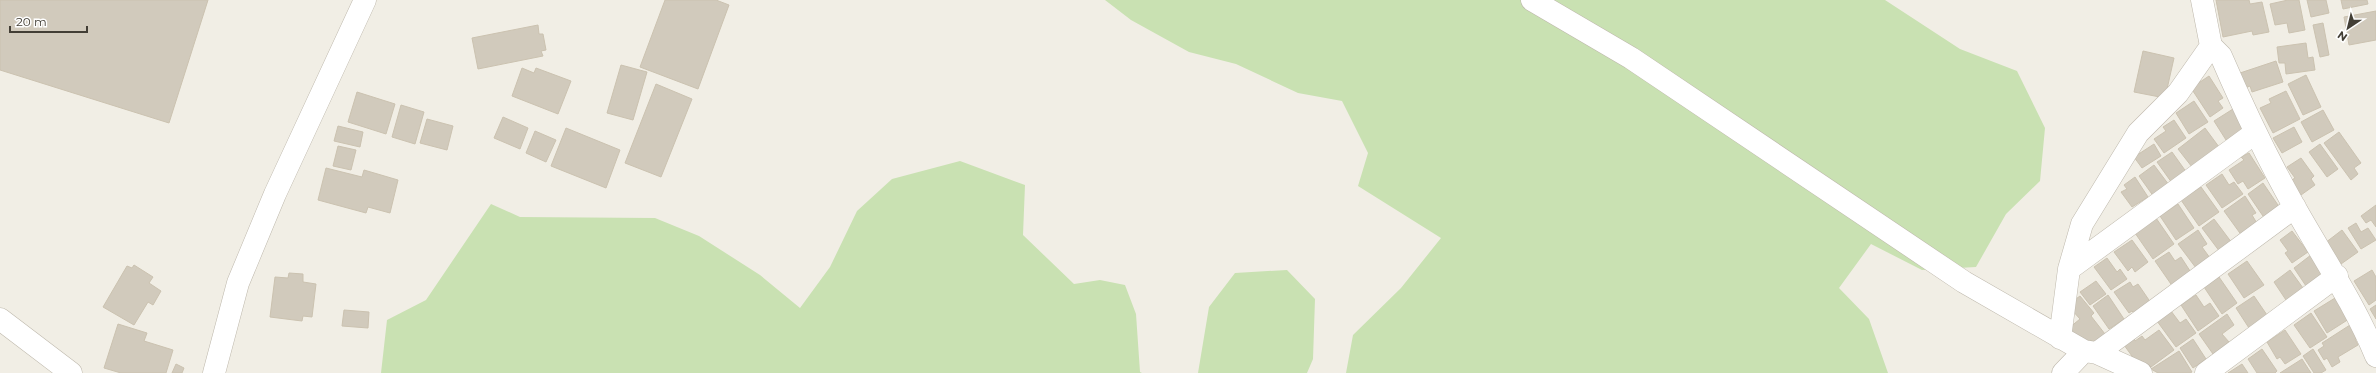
<svg xmlns="http://www.w3.org/2000/svg" width="2376" height="373" viewBox="0 0 2376 373" font-family="Montserrat,sans-serif">
<style>
.green{fill:#c9e1b2}
.building{fill:#d1cabc;stroke:#cbc2b0}
.lines{fill:none;stroke-linecap:round;stroke-linejoin:round}
.minor-casing{stroke:#beb8ac;stroke-width:23}
.minor{stroke:#fff;stroke-width:22}
</style>
<rect width="100%" height="100%" fill="#f1eee5"/>
<path class="green" d="M1105,0H1885L1960,49L2017,71L2045,128L2040,181L2006,214L1976,267L1922,270L1871,244L1839,288L1869,319L1888,373H1346L1353,335L1401,288L1441,238L1358,186L1368,153L1342,101L1298,93L1236,64L1189,52L1131,20Z
M960,161L1025,185L1023,235L1074,284L1100,280L1125,285L1136,314L1140,372L1142,373H381L387,320L426,300L491,204L520,217L655,218L699,236L760,275L800,308L830,267L857,211L892,179Z
M1287,270L1315,299L1313,359L1307,373H1198L1209,307L1235,273Z"/>
<path class="building" d="M0,0H208L169,123L0,70Z
M665,0H716L729,5L698,89L640,67Z
M2216,0H2249L2250,4L2262,2L2269,32L2253,35L2252,31L2223,37Z
M2288,0H2299L2305,30L2289,33L2287,23L2275,25L2270,4Z
M2307,0H2326L2329,13L2311,17Z
M2341,0H2367L2368,4L2343,9Z
M2376,11V40L2349,45L2344,17Z
M2323,23L2329,55L2320,57L2313,25Z
M538,25L539,34H543L546,50L541,51L543,56L478,69L472,38Z
M2306,43L2308,58L2313,57L2315,70L2286,74L2285,63H2279L2277,47Z
M2143,51L2174,58L2165,98L2134,92Z
M2276,61L2283,82L2252,92L2250,86L2245,88L2240,73Z
M621,65L647,72L633,120L607,113Z
M522,68L534,73L536,68L571,81L558,114L512,96Z
M2306,75L2321,107L2303,115L2288,84Z
M2209,76L2223,98L2218,101L2223,108L2210,117L2191,88Z
M656,84L692,99L661,177L625,163Z
M2286,91L2300,119L2273,133L2260,108L2271,103L2269,99Z
M357,92L395,104L386,134L348,122Z
M2194,101L2208,122L2189,134L2176,113Z
M401,105L424,112L415,144L392,137Z
M2233,109L2245,128L2226,140L2214,121Z
M2323,110L2334,130L2312,142L2301,122Z
M503,117L528,128L520,149L494,138Z
M427,119L453,126L447,150L420,143Z
M2174,120L2186,138L2164,153L2154,139L2166,131L2163,127Z
M338,126L363,132L360,147L334,141Z
M2294,127L2302,142L2282,153L2273,138Z
M566,128L620,150L606,188L551,166Z
M2205,128L2219,147L2192,167L2178,149Z
M535,131L556,140L546,162L526,153Z
M2339,132L2361,163L2354,168L2358,174L2351,180L2324,143Z
M2154,144L2161,156L2142,168L2134,157Z
M2320,144L2338,169L2327,177L2309,152Z
M338,146L356,150L351,170L333,166Z
M2172,152L2187,173L2172,183L2157,162Z
M2249,153L2265,178L2248,189L2243,181L2238,184L2229,170L2244,160L2241,157Z
M2301,158L2314,176L2311,179L2315,185L2301,195L2290,181L2295,178L2287,167Z
M2154,165L2169,185L2154,197L2139,176Z
M326,168L362,177L364,170L398,180L390,213L368,207L366,213L318,200Z
M2222,174L2229,185L2234,182L2243,194L2222,208L2206,185Z
M2135,177L2148,197L2132,207L2121,192L2127,189L2124,185Z
M2263,183L2280,208L2265,219L2248,194Z
M2201,187L2219,212L2199,226L2181,200Z
M2245,196L2256,213L2252,215L2258,225L2242,236L2224,211Z
M2178,204L2194,228L2176,240L2160,216Z
M2376,205V227L2371,220L2366,223L2361,216Z
M2156,218L2174,244L2153,259L2135,233Z
M2214,219L2232,243L2220,252L2202,228Z
M2356,223L2361,232L2368,228L2376,240L2361,249L2348,228Z
M2198,230L2207,244L2202,247L2210,258L2196,268L2178,244Z
M2342,230L2358,252L2341,264L2325,243Z
M2292,231L2308,252L2292,263L2285,253L2288,251L2280,240Z
M2132,240L2148,262L2135,272L2132,267L2128,271L2114,252Z
M2169,252L2175,261L2181,257L2192,274L2173,287L2155,261Z
M2311,255L2324,274L2306,286L2294,268Z
M2107,258L2117,272L2120,269L2127,279L2111,290L2094,267Z
M2247,261L2264,285L2244,298L2228,274Z
M134,265L153,277L149,283L161,291L153,305L148,302L134,325L103,307L127,266L132,268Z
M2290,270L2303,288L2286,300L2274,282Z
M2372,270L2376,277V300L2369,305L2354,281Z
M289,273L303,274V282L316,284L312,317L303,316L302,321L270,317L275,277L288,278Z
M2219,277L2237,303L2222,314L2204,287Z
M2096,281L2106,294L2090,305L2080,292Z
M2130,282L2133,287L2138,284L2151,303L2135,314L2132,311L2129,313L2114,292Z
M2108,295L2124,319L2109,329L2093,306Z
M2196,295L2204,307L2210,303L2219,316L2198,331L2181,305Z
M2080,296L2094,313L2091,316L2105,334L2093,343L2091,340L2087,343L2080,342L2069,328L2080,319L2071,309L2076,305L2073,301Z
M2254,296L2267,315L2249,328L2236,308Z
M2335,298L2349,319L2327,333L2314,311Z
M2376,305V319L2370,309Z
M344,310L369,312L368,328L342,326Z
M2171,311L2180,323L2186,319L2196,333L2176,347L2157,321Z
M2311,313L2327,337L2310,348L2294,325Z
M2227,314L2234,325L2222,334L2229,342L2213,354L2199,334Z
M118,324L147,333L144,341L173,350L166,373H121L104,368Z
M2350,325L2358,337L2355,339L2358,345L2338,357L2340,362L2332,367L2327,358L2324,360L2318,350L2324,346L2322,343Z
M2159,330L2174,350L2151,367L2148,364L2145,366L2141,360L2137,363L2124,345L2134,338L2135,341L2142,336L2145,340Z
M2285,330L2301,354L2285,364L2280,357L2277,359L2267,342Z
M2193,339L2206,359L2193,368L2180,348Z
M2262,349L2277,371L2275,373H2257L2248,359Z
M2313,349L2326,370L2321,373H2314L2303,356Z
M2179,351L2192,372L2190,373H2158L2151,369Z
M2302,359L2311,373H2280Z
M176,364L184,368L182,373H172Z
M2242,364L2248,373H2228Z"/>
<g class="lines">
<g class="minor-casing">
<path id="minor" d="M1532,0L1631,58L1964,282L2084,351L2097,353L2141,373
M2202,0L2211,46L2221,56C2243,107 2267,158 2294,206C2322,256 2354,303 2376,356
M2069,269L2255,133
M0,319L71,373
M2060,338L2069,269L2082,224L2138,133L2178,93L2211,46
M2097,353L2295,207
M214,373L238,283L275,194L365,0
M2063,373L2084,351
M2206,373L2337,276"/>
</g>
<use href="#minor" class="minor"/>
</g>
<g transform="translate(2348 28) rotate(215)" stroke="#ffffff" stroke-width="3" paint-order="stroke">
<path d="M0-3L7 15L0 10L-7 15Z" fill="#423e35"/>
<text y="-6" font-size="11" font-weight="bold" text-anchor="middle" fill="#423e35">N</text>
</g>
<path d="M10 26v6h77v-6" fill="none" stroke="#423e35" stroke-width="2"/>
<text x="16" y="26" font-size="12" fill="#423e35" stroke="#ffffff" stroke-width="3" paint-order="stroke">20 m</text>
</svg>
